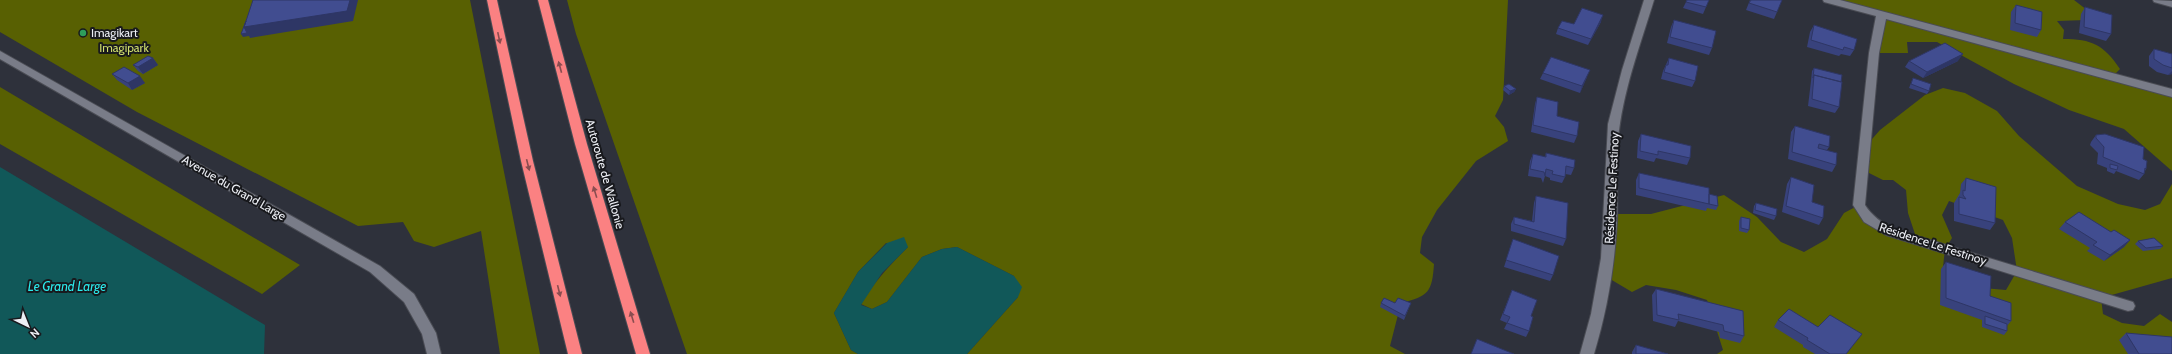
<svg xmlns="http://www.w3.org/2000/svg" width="2172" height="354" viewBox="0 0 2172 354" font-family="Cabin,sans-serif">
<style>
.green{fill:#586002;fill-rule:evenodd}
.water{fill:#115859}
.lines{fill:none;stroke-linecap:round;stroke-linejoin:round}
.minor-casing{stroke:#4a4c54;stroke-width:2}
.highway-casing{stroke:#4a4c54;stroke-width:2}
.minor{fill:#797c88;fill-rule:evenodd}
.highway{fill:#fb8182;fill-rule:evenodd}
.wall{fill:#38427c}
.shaded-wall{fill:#2e3665}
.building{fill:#414d90;stroke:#2e3665}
.oneway{fill:#8a4d50}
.leisure-dot{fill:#2e9e5b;stroke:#18191d;stroke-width:1.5}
.labels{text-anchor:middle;stroke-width:4;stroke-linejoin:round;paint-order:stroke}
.poi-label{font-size:12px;fill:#edeff5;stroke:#18191d;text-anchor:start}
.park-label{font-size:12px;fill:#d1df6e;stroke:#18191d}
.street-label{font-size:12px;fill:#edeff5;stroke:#18191d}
.water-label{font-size:13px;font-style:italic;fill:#2bebec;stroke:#18191d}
</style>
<rect width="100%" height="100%" fill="#2e313b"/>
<path class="green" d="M0,0H470L540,354H500L481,231L434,247L414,241L403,222L358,226L137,112L0,32Z
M567,0H1508L1503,100L1495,116L1504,127L1508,141L1476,161L1437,210L1422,237L1420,253L1434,264C1432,292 1429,296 1401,303L1390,346L1405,354H967L1018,297L1014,276L957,247L942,249L922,257L887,302L872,309L861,304C874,282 890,265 908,247L886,243L858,272L834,313L851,350L858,354H687L576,34Z
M1828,0H2074L2087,10L2086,20L2057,21L2064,30L2063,39C2092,39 2104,45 2120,69L2112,77L2172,93V171L2124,129L2069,110L2014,84L1937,42H1907L1908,53H1874L1881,15Z
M0,87L300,265L262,294L0,144Z
M1943,88L1965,93L1997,111L2019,136L2077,186L2118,204L2145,210L2160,204L2172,184V278L2101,298L2103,314L2122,323L2144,326L2160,314L2172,322V354H1717L1723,350L1707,300L1676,290L1646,285L1632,292L1605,276L1610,214H1651L1724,195L1757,217L1781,242L1804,252L1827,239L1844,213L1859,205L1874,224L1917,240L1908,213L1906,190L1893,180H1883L1863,170L1865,147L1880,130L1925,95ZM1949,201L2003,220L2012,238L2017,271L2006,290L1971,287L1943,267L1945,249L1952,238L1942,215Z"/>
<path class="water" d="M0,167L265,325L264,354H0Z
M904,237L908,247L882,273L861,305L872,309L887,302L922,257L942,249L957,247L1014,276L1022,287L1018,297L967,354H858L851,350L834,313L858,272L887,243Z"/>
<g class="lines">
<g class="minor-casing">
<path id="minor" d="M1644,0H1654C1640,46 1622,93 1618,141C1616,167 1618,194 1617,220C1615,265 1607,311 1594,354H1580L1591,314L1601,258L1608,124L1622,70Z
M1823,0H1840L2172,89V97L1886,19L1879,53L1865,205C1872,216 1882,223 1894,229L2133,302L2135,306L2133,310L2128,311L1886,235L1864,222L1853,205L1869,53L1876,16L1824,2Z
M2153,0L2172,1V7L2154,2Z
M0,51L380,266L414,294L436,333L441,354H427L422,334L404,302L370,272L0,59Z"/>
</g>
<g class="highway-casing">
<path id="highway" d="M487,0H497L533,161L582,354H568L521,161Z
M538,0H548L587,144L650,354H636L575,144Z"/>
</g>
<use href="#minor" class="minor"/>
<use href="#highway" class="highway"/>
</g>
<path class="wall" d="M1687,0H1709L1703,14L1683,8Z
M1750,0H1782L1777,12L1774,19L1746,10Z
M2016,5L2041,30L2037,37L2010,30L2011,12Z
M2085,7L2111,34L2106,41L2079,33L2081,14Z
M1674,20L1712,48L1709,55L1667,43L1671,27Z
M1601,22L1588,45L1556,34L1558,28L1574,24Z
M1814,25L1854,50L1850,56L1841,54L1839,56L1807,47L1810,32Z
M2154,49L2172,54V74L2168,75L2157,72L2149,66V56Z
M153,58L158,65L143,74L138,71L133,65Z
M1669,58L1695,81L1692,87L1661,79L1663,71Z
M1909,61H1958L1923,78L1905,67Z
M1814,68L1839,107L1835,113L1808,106L1811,81L1812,71Z
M1543,73L1587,77L1580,93L1540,79Z
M112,74L145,83L132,90L117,80Z
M1913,78L1929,91L1927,94L1909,88Z
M1504,86L1516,89L1514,92L1509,95L1503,90Z
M1537,97L1577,136L1574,143L1531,132L1535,104Z
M1795,126L1829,147L1827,150L1836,165L1832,172L1788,159L1791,132Z
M1641,134L1690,158L1687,165L1656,158L1654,162L1637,158L1638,141Z
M2096,135L2143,159L2146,169L2145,171L2144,174L2139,180L2116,171L2114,174L2107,171V168L2097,164L2098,153L2090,145L2091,142Z
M1546,153L1574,168L1571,175L1565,174V177L1562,183L1550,180V178L1545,176L1543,183L1541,178L1528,176L1530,161L1533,154L1545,157Z
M1639,173L1709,194L1718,206L1716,210L1707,208L1706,211L1636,195V180Z
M1791,177L1812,202L1823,218L1819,225L1782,212L1787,184Z
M1966,178L1995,223L1990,230L1954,221V203L1960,193L1961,184Z
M1536,196L1566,239L1563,246L1511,231V224L1514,217L1532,221L1534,203Z
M1756,203L1776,216L1774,220L1753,213L1754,206Z
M1741,217L1749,230L1747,233L1739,231V221Z
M2065,222L2111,232L2130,240L2124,247L2104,261L2087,251L2090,248L2059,229Z
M1513,239L1553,275L1550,281L1504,267Z
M2138,241L2163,246L2160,249L2143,251L2135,244Z
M1946,262L1990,296L2011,321L2007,326V331L2004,335L1982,327V320L1940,305L1941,269Z
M1656,289L1744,336L1740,343L1720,338L1719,332L1678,321L1675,327L1653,321L1652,295Z
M1512,290L1531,316L1529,331L1526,337L1504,329L1507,323L1500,320Z
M1381,303H1411L1404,320L1380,307Z
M1778,320L1818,327L1862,334L1846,354H1815L1803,347V345L1774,327Z
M2126,333L2172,354H2128L2119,340Z
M1636,345L1668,354H1632V352Z"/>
<path class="shaded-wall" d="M350,0H358L353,21L250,38L249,36L243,37L241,34L244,27Z
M1603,15L1601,22L1588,45Z
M1963,54L1958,61L1923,78L1927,72Z
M153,58L158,65L143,74L138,67Z
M1590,70L1587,77L1580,93L1582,86Z
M2172,71V74L2168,75Z
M140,76L145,83L132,90L128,83Z
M1516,89L1514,92L1509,95L1510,91Z
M2130,240L2124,247L2104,261L2110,255Z"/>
<path class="building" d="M253,0H350L347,11L244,27Z
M1687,0H1709L1706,7L1686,2Z
M1751,0H1782L1777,12L1749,3Z
M2016,5L2042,12L2041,30L2015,23Z
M2085,7L2112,15L2111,34L2084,27Z
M1582,8L1603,15L1591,39L1558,28L1562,21L1574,24Z
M1674,20L1716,31L1712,48L1670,37Z
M246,21L244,27L247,33L241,34Z
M1814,25L1857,39L1854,50L1844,47L1843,50L1811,40Z
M1945,43L1963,54L1927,72L1909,61Z
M2154,49L2172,54V68L2163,65L2154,59Z
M148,56L153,58L138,67L133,65Z
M1551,57L1590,70L1582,86L1543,73Z
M1669,58L1698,66L1695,81L1664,72L1666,65H1668Z
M124,67L140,76L128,83L112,74Z
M1814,68L1842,75L1841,82L1814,75L1813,78Z
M1814,75L1842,82L1839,107L1812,99Z
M1913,78L1931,84L1929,91L1911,84Z
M1509,84L1516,89L1510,91L1504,86Z
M1537,97L1558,102L1557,116L1579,122L1577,136L1533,125Z
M1795,126L1830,136L1829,147L1819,144L1818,148L1837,153L1836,165L1792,152Z
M1641,134L1691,146L1690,158L1658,151V155L1640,151Z
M2105,134L2144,147L2143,159L2147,161L2146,169L2145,168L2144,174L2103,157L2104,147L2096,138V135Z
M1546,153L1575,160L1574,168L1566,166L1565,177L1552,174L1553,171L1546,169L1545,176L1544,172L1530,169L1533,154L1546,157Z
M2110,164L2118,166L2117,170L2110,168Z
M1639,173L1709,188V204L1639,188Z
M1791,177L1814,185L1812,202L1824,206L1823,218L1786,206Z
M1966,178L1996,187L1995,223L1959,214V197L1966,199L1963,195V190L1965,191Z
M1709,194L1717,196L1718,206L1709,204Z
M1536,196L1568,203L1566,239L1514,224V217L1534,222Z
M1756,203L1777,209L1776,216L1755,210Z
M2079,212L2111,232L2114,230L2130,240L2110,255L2093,245L2097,242L2065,222Z
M1741,217L1750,219L1749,230L1741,228Z
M2154,238L2163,246L2146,248L2138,241Z
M1513,239L1559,256L1553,275L1506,260Z
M1946,262L1991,276L1990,296L2011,303V321L1946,298Z
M1656,289L1743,311L1744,336L1724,331L1723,325L1678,314L1679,320L1657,315Z
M1512,290L1537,300L1531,316L1533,317L1529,331L1507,323L1510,317L1503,314Z
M1384,298L1395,303L1398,298L1411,303L1405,316L1381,303Z
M1789,309L1818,327L1830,315L1862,334L1846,354H1830L1807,340L1808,338L1778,320Z
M1985,316L2007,324V331L1985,324Z
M2126,333L2172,337V354H2139Z
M1477,339L1514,354H1471Z
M1636,345L1668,354H1636Z"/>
<defs><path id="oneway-solid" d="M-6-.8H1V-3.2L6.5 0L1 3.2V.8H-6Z"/></defs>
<g class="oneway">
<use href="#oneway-solid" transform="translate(499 38) rotate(78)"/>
<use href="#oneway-solid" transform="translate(560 67) rotate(-105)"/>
<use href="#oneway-solid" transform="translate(528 165) rotate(76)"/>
<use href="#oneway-solid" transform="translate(595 192) rotate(-107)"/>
<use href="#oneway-solid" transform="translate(559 291) rotate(76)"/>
<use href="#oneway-solid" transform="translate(632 317) rotate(-107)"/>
</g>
<circle class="leisure-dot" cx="83" cy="33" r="4"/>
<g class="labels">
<g class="poi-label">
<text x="91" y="37">Imagikart</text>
</g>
<g class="park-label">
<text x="124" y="52">Imagipark</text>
</g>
<g class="street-label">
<text transform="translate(605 174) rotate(74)" y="4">Autoroute de Wallonie</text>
<text transform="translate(234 188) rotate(30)" y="4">Avenue du Grand Large</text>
<text transform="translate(1612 188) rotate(-87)" y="4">Résidence Le Festinoy</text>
<text transform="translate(1933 244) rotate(18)" y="4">Résidence Le Festinoy</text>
</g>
<g class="water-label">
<text x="67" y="291">Le Grand Large</text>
</g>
</g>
<g transform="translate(28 326) rotate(137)" stroke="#18191d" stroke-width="3" paint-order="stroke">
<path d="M0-3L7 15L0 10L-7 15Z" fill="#edeff5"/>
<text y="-6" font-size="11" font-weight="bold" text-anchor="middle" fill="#edeff5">N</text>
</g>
</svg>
